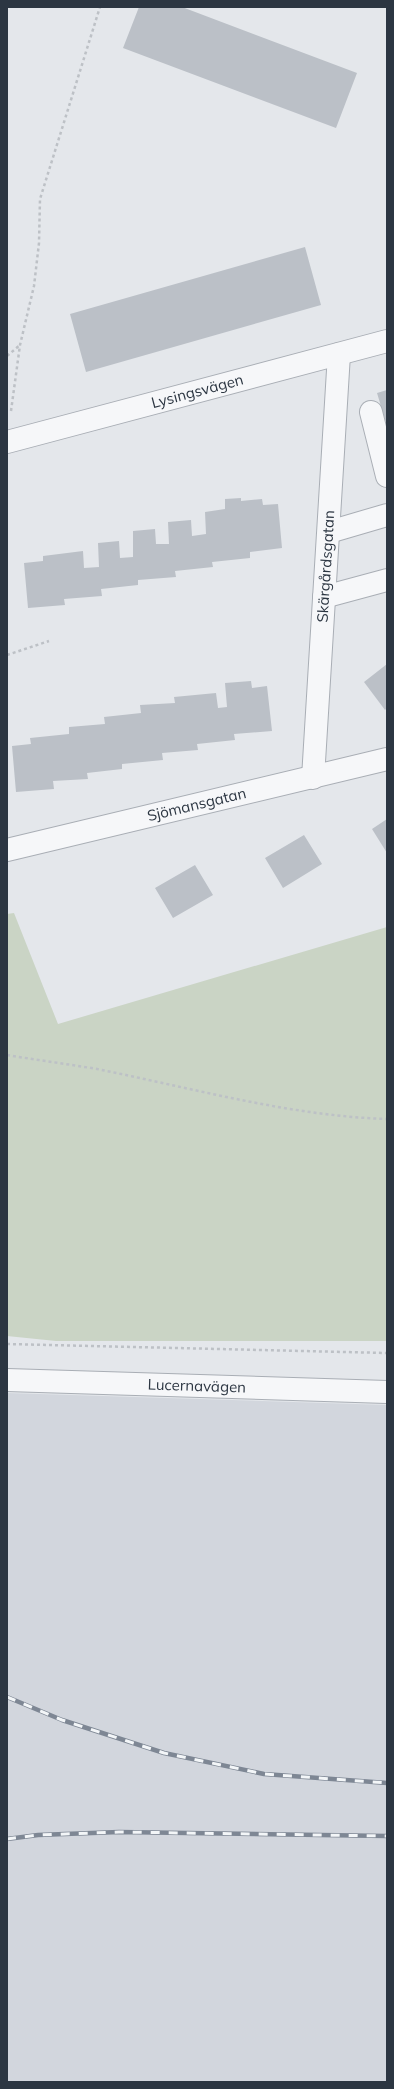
<svg xmlns="http://www.w3.org/2000/svg" width="394" height="2089" viewBox="0 0 394 2089" font-family="Mulish,sans-serif">
<style>
.built{fill:#d2d6dd}
.green{fill:#cad4c5}
.building{fill:#bbc0c7}
.lines{fill:none;stroke-linecap:round;stroke-linejoin:round}
.minor-casing{stroke:#a9aeb5;stroke-width:24}
.path{stroke:#bdc1c6;stroke-width:2.5;stroke-dasharray:3 3;stroke-linecap:butt}
.minor{stroke:#f6f7f9;stroke-width:22}
.rail-casing{stroke:#7e8794;stroke-width:4.5}
.rail{stroke:#f3f6f8;stroke-width:3;stroke-dasharray:9;stroke-linecap:butt}
.labels{text-anchor:middle;stroke-width:3.5;stroke-linejoin:round;paint-order:stroke}
.street-label{font-size:15px;fill:#2c3642;stroke:#f3f6f8}
</style>
<rect width="100%" height="100%" fill="#e4e7eb"/>
<path class="built" d="M7,1393L387,1405V2082H7Z"/>
<path class="green" d="M14,913L58,1024L387,927V1341H56L7,1336V914Z"/>
<path class="building" d="M139,7H182L357,73L336,128L123,48Z
M305,247L321,305L86,372L70,314Z
M387,390V426L377,393Z
M241,498V501L262,499L263,505L278,504L282,548L250,552V558L212,562L213,567L175,571L176,577L138,580V585L101,589L102,596L64,599L65,605L28,608L24,563L43,561V556L83,551L84,568L99,567L98,543L119,541L120,558L133,557V531L155,529L156,544H169L168,522L191,520L192,536L206,534L205,512L225,509V499Z
M387,664V708L385,710L364,682Z
M251,681L252,688L267,686L272,731L234,734L235,740L197,744L198,750L162,753L163,760L122,764V769L87,773L88,779L53,781L54,789L16,792L12,746L31,744L30,738L69,734V727L105,724L104,717L141,713L140,705L175,703L174,697L216,693L218,708L227,707L225,683Z
M387,819V853L372,829Z
M304,835L322,864L283,888L265,858Z
M195,865L213,895L173,918L155,888Z"/>
<g class="lines">
<g class="minor-casing">
<g id="minor">
<path d="M371,412L387,476"/>
<path id="s1" d="M7,442L387,341"/>
<path d="M329,532L387,515"/>
<path d="M324,597L387,580"/>
<path id="s2" d="M313,778L339,354"/>
<path id="s3" d="M7,850L387,759"/>
<path id="s4" d="M7,1380L387,1392"/>
</g>
</g>
<path class="path" d="M7,356L20,345
M11,411L20,345L34,286L39,243L40,199L100,7
M7,655L49,641
M7,1055C37,1060 67,1064 97,1069C192,1088 290,1116 387,1119
M7,1344L387,1353"/>
<use href="#minor" class="minor"/>
<g class="rail-casing">
<path id="rail" d="M7,1697L62,1720L164,1753L264,1774L387,1783
M7,1839L38,1835L119,1832L387,1836"/>
</g>
<use href="#rail" class="rail"/>
</g>
<g class="labels">
<g class="street-label">
<text dy="5" stroke="none"><textPath href="#s1" startOffset="197">Lysingsvägen</textPath></text>
<text dy="5" stroke="none"><textPath href="#s2" startOffset="212">Skärgårdsgatan</textPath></text>
<text dy="5" stroke="none"><textPath href="#s3" startOffset="195">Sjömansgatan</textPath></text>
<text dy="5" stroke="none"><textPath href="#s4" startOffset="190">Lucernavägen</textPath></text>
</g>
</g>
<rect width="394" height="2089" fill="none" stroke="#2c3642" stroke-width="16"/>
</svg>
